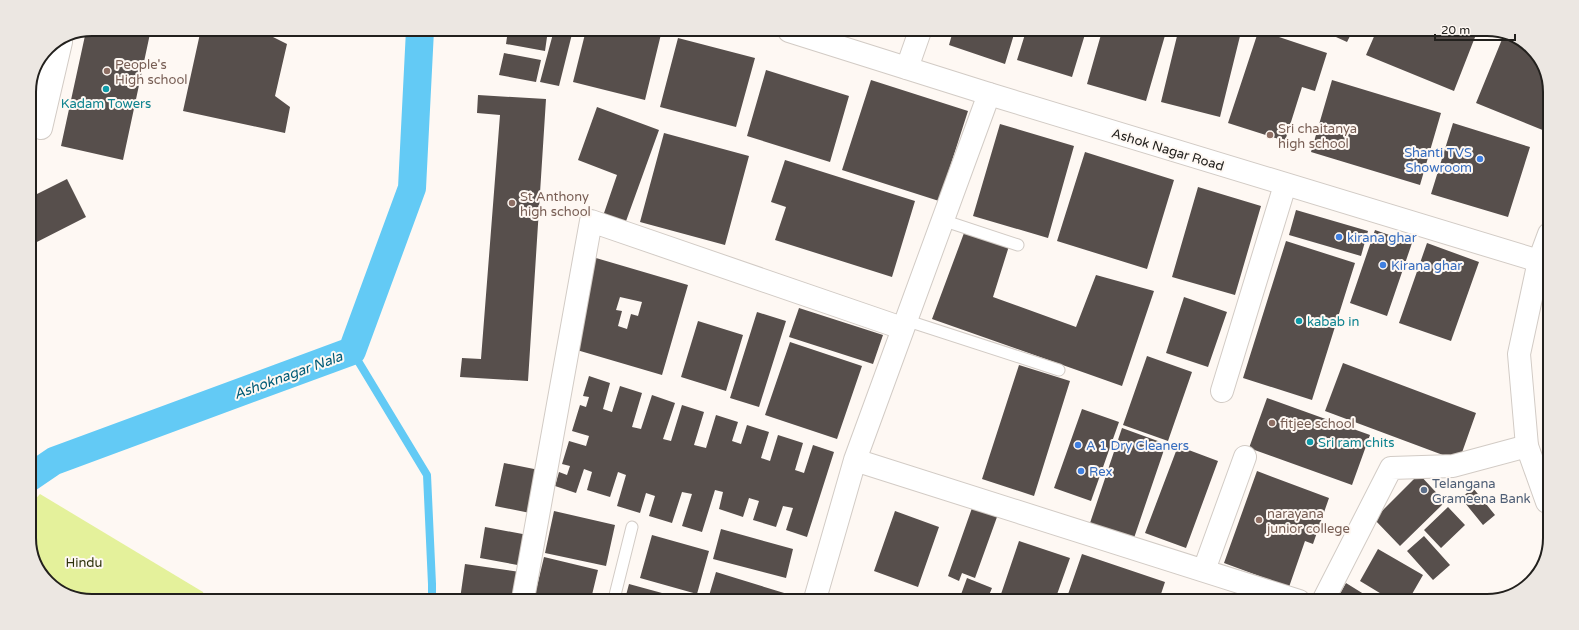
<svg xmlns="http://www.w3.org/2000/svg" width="1579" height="630" viewBox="0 0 1579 630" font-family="'Varela Round',sans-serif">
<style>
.green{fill:#e4f19b}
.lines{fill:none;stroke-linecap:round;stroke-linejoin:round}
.stream{stroke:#63caf5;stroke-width:8}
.canal{stroke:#63caf5;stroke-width:28}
.building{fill:#574f4c;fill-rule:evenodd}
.lane-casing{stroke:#d2cbc5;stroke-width:13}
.street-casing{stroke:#d2cbc5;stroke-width:24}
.secondary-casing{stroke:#d2cbc5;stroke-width:24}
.primary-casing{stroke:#d2cbc5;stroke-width:24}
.lane{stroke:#fff;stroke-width:11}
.street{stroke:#fff;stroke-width:22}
.secondary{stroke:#fff;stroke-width:22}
.primary{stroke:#fff;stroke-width:22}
.education-dot{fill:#8d6e63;stroke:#fef8f3;stroke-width:1.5}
.culture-dot{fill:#0f9aa8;stroke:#fef8f3;stroke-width:1.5}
.shop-dot{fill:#3f7fe0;stroke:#fef8f3;stroke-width:1.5}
.service-dot{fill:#5c6f8a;stroke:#fef8f3;stroke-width:1.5}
.labels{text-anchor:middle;stroke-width:4;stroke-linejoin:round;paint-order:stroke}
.education-label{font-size:13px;fill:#785e54;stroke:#fef8f3;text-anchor:start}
.culture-label{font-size:13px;fill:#0d838f;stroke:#fef8f3;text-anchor:start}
.street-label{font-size:13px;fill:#22201d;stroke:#fef8f3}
.shop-label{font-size:13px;fill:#366cbe;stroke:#fef8f3;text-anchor:start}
.service-label{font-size:13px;fill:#4e5e75;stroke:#fef8f3;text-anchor:start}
.park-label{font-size:13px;fill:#2d310b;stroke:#fef8f3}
.water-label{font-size:14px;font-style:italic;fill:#005b77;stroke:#fef8f3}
.rim{fill:none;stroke:#22201d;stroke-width:2}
</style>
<rect width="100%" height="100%" fill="#fef8f3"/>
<path class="green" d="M40,494L203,592L205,598H71L42,576L29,543V506Z"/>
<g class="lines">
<path class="stream" d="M352,351L427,475L432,584V598"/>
<path class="canal" d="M29,478L54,461L352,351L412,188L420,30"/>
</g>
<path class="building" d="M92,29H151L123,160L61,146L86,31Z
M201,29H266L267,34L287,44L275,96L290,107L285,133L183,111Z
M508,30H548L545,51L506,44Z
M554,30H573L559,86L540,82Z
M586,30H662L645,100L573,82Z
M953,31H1015L1005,64L949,45Z
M1026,31H1086L1072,77L1017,60Z
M1102,31L1166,32L1146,101L1087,84Z
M1178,32H1241L1220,117L1161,102Z
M1258,32H1264L1327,53L1315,91L1302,87L1285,141L1228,123Z
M1325,32H1352L1347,42Z
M1376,32H1477L1454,91L1366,55Z
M1505,32H1508L1537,53L1550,87V133L1476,103Z
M678,38L755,58L736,127L660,107Z
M504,53L541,60L536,82L499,75Z
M766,70L849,96L830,162L747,136Z
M871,80L968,111L939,201L842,170Z
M1332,80L1441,113L1420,185L1311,152Z
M478,95L546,99L528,381L460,377L462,358L481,359L500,115L477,113Z
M597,107L659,130L625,224L603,216L617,175L578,160Z
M1453,123L1530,147L1508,217L1431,194Z
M1000,124L1074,146L1048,238L973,216Z
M664,133L749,156L725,245L640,222Z
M1085,152L1174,180L1147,269L1057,241Z
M785,160L915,201L892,277L775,240L786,207L771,202Z
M67,179L86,217L29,246V198Z
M1198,187L1261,206L1235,295L1172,277Z
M1296,210L1368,231L1361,256L1289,235Z
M1375,230L1412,243L1387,316L1350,303Z
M964,233L1009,246L993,297L1076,327L1096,275L1154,291L1122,386L932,319Z
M1286,241L1355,263L1312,400L1243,378Z
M1427,243L1479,262L1451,341L1399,323Z
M596,258L688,285L662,375L570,348ZM620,297L642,302L638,316L631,314L627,329L618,326L622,311L616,310Z
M1184,297L1227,312L1208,367L1166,353Z
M799,308L883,335L873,364L789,337Z
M757,312L786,321L759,407L730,398Z
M698,321L743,335L726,391L681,377Z
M790,342L862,366L837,439L765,415Z
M1147,356L1192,372L1168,441L1123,425Z
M1343,363L1476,413L1459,461L1325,411Z
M1019,365L1070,381L1034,496L982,479Z
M589,376L610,383L603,409L612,412L620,386L642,393L632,427L641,429L652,395L675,403L663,439L671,441L682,405L704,412L694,445L706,448L716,415L738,422L732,441L741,444L747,425L769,432L761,458L770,461L778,435L803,443L795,470L804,473L813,445L834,452L807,537L786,530L793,508L783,506L776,527L753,520L759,501L749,498L743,517L719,509L723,492L715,490L702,532L682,526L692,494L682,492L672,523L649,516L655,496L646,493L640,513L617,506L626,475L618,472L610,497L587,490L592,472L584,469L576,493L555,486L559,472L567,475L570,466L562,464L569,441L586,446L589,436L572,431L580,405L586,407L589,397L583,396Z
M1267,398L1370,435L1352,485L1249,448Z
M1082,409L1119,422L1091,501L1054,488Z
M1122,428L1166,444L1134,538L1090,523Z
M1178,446L1218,461L1186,548L1145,533Z
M504,463L539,470L530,513L495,506Z
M1257,471L1329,498L1313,544L1305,541L1289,587L1224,563Z
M1419,474L1445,502L1400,546L1374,519Z
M1473,488L1495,515L1483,525L1461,498Z
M1448,507L1465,525L1441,548L1424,530Z
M972,508L997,517L975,578L962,573L959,581L948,576Z
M554,511L615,525L606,566L545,553Z
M895,511L939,527L918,587L874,571Z
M485,527L528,535L523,566L480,558Z
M721,529L793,549L786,578L713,559Z
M652,535L709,551L697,594L640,578Z
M1424,536L1450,565L1433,580L1407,551Z
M1019,541L1070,558L1055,600H999Z
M1378,549L1423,575L1408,601H1393L1360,581Z
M1082,554L1165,582L1159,600H1066Z
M544,557L598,570L591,599H534Z
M465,564L520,572L516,599H460Z
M716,572L794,596L793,599H708Z
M967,578L992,588L987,600H959Z
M1346,583L1375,601H1336Z
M629,584L684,599H625Z
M859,594L877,599V600L858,599Z"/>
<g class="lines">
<g class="lane-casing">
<path id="lane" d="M942,220L1018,245
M905,320L1059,370
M614,599L632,527"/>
</g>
<g class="street-casing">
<path id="street" d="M907,68L920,31
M29,109L40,68
M41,128L61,42
M1222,391L1285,185
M855,460L1299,601
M1204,570L1245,457
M523,599L591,221L902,328
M815,599L855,460L989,94
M1323,601L1391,468L1453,466L1527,446"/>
</g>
<g class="secondary-casing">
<path id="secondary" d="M789,31L989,94L1539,261L1549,262"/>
</g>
<g class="primary-casing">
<path id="primary" d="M1547,502L1527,446L1519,354L1539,261L1549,234"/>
</g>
<use href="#lane" class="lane"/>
<use href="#street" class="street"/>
<use href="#secondary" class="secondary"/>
<use href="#primary" class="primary"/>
</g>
<g class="education-dot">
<circle cx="107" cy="71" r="4"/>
<circle cx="1270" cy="135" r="4"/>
<circle cx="512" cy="203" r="4"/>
<circle cx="1272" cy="423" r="4"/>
<circle cx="1259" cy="520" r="4"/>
</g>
<g class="culture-dot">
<circle cx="106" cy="89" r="4"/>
<circle cx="1299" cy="321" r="4"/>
<circle cx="1310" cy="442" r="4"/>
</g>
<g class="shop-dot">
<circle cx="1480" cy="159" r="4"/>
<circle cx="1339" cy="237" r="4"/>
<circle cx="1383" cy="265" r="4"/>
<circle cx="1078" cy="445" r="4"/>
<circle cx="1081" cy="471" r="4"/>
</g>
<circle class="service-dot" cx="1424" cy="490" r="4"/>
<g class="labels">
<g class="education-label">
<text x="115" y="69">People's<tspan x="115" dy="15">High school</tspan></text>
<text x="1278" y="133">Sri chaitanya<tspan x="1278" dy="15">high school</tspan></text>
<text x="520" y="201">St Anthony<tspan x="520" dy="15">high school</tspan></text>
<text x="1280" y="428">fitjee school</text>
<text x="1267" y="518">narayana<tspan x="1267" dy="15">junior college</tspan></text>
</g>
<g class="culture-label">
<text x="106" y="108" text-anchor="middle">Kadam Towers</text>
<text x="1307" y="326">kabab in</text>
<text x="1318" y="447">Sri ram chits</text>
</g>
<g class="street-label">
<text transform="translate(1168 149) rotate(17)" y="5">Ashok Nagar Road</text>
</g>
<g class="shop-label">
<text x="1472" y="157" text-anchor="end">Shanti TVS<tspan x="1472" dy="15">Showroom</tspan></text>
<text x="1347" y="242">kirana ghar</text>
<text x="1391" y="270">Kirana ghar</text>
<text x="1086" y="450">A 1 Dry Cleaners</text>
<text x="1089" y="476">Rex</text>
</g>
<g class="service-label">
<text x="1432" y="488">Telangana<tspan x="1432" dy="15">Grameena Bank</tspan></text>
</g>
<g class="park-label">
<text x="84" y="567">Hindu</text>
</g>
<g class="water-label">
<text transform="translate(288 375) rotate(-20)" y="5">Ashoknagar Nala</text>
</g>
</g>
<path d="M0 0H1579V630H0ZM92 36H1487A56 56 0 0 1 1543 92V538A56 56 0 0 1 1487 594H92A56 56 0 0 1 36 538V92A56 56 0 0 1 92 36Z" fill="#ece7e2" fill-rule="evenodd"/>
<path class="rim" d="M92 36H1487A56 56 0 0 1 1543 92V538A56 56 0 0 1 1487 594H92A56 56 0 0 1 36 538V92A56 56 0 0 1 92 36Z"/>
<path d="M1435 34v6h80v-6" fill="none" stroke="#22201d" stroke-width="2"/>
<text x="1441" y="34" font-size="12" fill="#22201d" stroke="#fef8f3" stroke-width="3" paint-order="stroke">20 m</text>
</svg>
